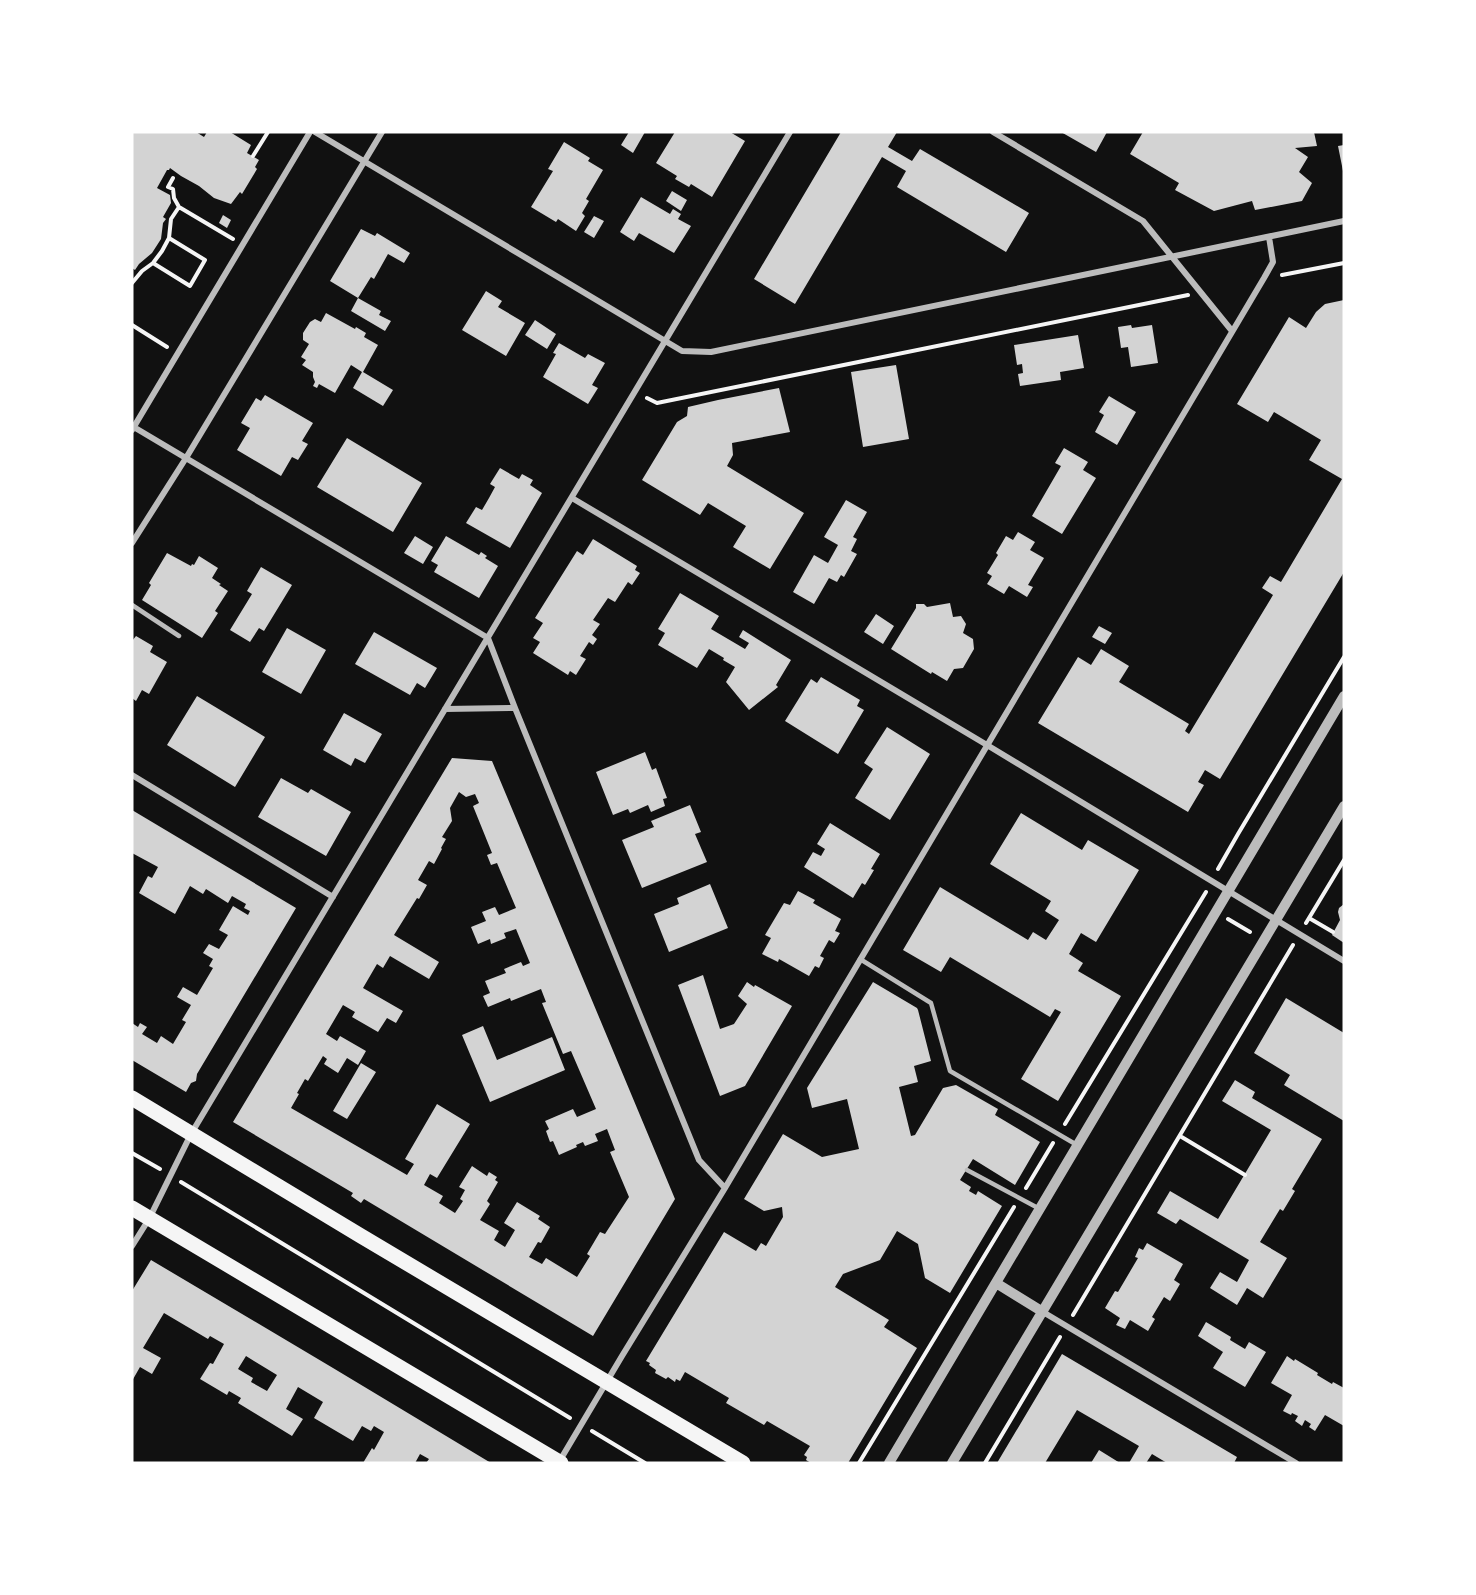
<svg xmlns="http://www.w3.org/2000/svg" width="1476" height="1595" viewBox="0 0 1476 1595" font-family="'Zilla Slab',serif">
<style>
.building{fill:#d3d3d3;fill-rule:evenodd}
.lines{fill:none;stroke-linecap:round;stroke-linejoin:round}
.path{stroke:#f5f5f5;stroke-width:4}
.service{stroke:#bcbcbc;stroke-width:4.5}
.minor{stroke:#bcbcbc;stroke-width:6}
.tertiary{stroke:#bcbcbc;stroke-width:10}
.primary{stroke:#f5f5f5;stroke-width:15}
</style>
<rect width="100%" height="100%" fill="#111"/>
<path class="building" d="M132,132H196L204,137L207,132H230L251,145L247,153L259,160L255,167L257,169L242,194L240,192L231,204L214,198L199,186L181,176L170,168L169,170H167L157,188L170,195L171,203L163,217L166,219L163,223L161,239L152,253L139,264L135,270L132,268Z
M629,132H645L633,153L621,145Z
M675,132H730L745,141L712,197L691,184L689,187L675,179L677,176L656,163Z
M841,132H897L888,147L912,161L920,149L1029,213L1006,252L897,187L906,171L882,157L795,304L754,279Z
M1061,132H1107L1096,152Z
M1143,132H1314L1317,146L1295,148L1308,157L1299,172L1312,183L1302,201L1255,210L1252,201L1214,211L1175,190L1179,183L1130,154Z
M564,142L590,158L588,161L603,170L586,199L589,201L582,213L585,216L576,231L558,219L556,222L531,207L553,171L548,169Z
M1344,145V171H1343L1338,146Z
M672,191L687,200L681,211L666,201Z
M641,197L670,214L673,209L681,214L678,219L691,226L674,253L639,233L634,241L620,232Z
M223,215L231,220L227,228L219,223Z
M594,216L604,221L594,238L584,232Z
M361,229L375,236L377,233L410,253L404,263L388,254L374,279L371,277L358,298L330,281Z
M486,291L502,301L498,307L525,323L506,356L462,330Z
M358,298L381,311L379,315L391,321L385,331L351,311Z
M1344,300V572L1220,779L1205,770L1198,782L1204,785L1188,812L1038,723L1078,657L1091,665L1101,649L1129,666L1119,682L1189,724L1185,731L1189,734L1273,595L1262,588L1270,576L1281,582L1342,479L1309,460L1321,440L1274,412L1268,422L1237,404L1289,317L1306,328L1316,312L1325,304Z
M326,313L355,329L356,327L366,333L364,337L378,345L363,372L393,390L383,406L353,388L362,372L351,365L335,393L319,384L317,388L313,386L315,382L313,377V372L302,365L306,360L301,357L309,344L303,340V333L310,322L315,319L321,322Z
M535,320L556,334L547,349L525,335Z
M1131,325L1132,328L1152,325L1158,363L1131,367L1128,347L1121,348L1118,327Z
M1078,335L1084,368L1060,372L1061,380L1020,386L1018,374L1023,373L1022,364L1017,365L1014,345Z
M559,343L585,358L588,354L605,363L592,385L598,388L588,404L543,377L556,354L553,353Z
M896,365L909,439L863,447L851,372Z
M779,388L790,432L732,443L733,455L727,466L804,513L770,569L733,547L746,526L708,503L700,515L642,480L677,422L687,416L688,407L718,400Z
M265,395L313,423L302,441L308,444L298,460L292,457L281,476L237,450L250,428L241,423L256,398L261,401Z
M1109,396L1136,412L1117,445L1095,432L1104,415L1099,412Z
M347,438L422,483L393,532L317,487Z
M1064,448L1088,462L1083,470L1096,478L1062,534L1032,516L1061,466L1055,463Z
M500,468L519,479L522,474L533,480L530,485L542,493L510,548L466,523L476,507L482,510L489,498L495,487L490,484Z
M846,500L867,512L853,537L857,539L851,551L857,554L844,577L841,575L837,582L829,578L814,604L793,592L814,555L828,563L838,545L824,537Z
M1018,532L1035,542L1030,550L1044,558L1028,585L1033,587L1027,597L1009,586L1004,594L987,584L992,576L987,573L998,555L996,553L1006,536L1013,540Z
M415,536L433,547L423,564L404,553Z
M446,536L479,555L481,552L487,556L485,558L498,566L479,598L434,572L438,565L431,561Z
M593,539L637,566L635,570L640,573L632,585L628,582L615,602L608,598L593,620L600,624L592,635L597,639L593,645L589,642L580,656L586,659L576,675L570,671L568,675L533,653L540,642L533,638L543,623L535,618L577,551L583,555Z
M167,553L191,566L192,564L194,565L199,556L218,568L212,578L221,584L219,585L228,591L215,611L218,613L202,638L142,600L151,585L149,583Z
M261,567L292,585L264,631L259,628L250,642L230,630L252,594L247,591Z
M680,593L719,616L711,629L745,649L749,643L739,637L743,630L791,660L776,685L778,687L749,710L726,682L735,667L723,660L724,658L709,649L697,668L658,645L665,633L658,629Z
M950,603L953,617L961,616L966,624L963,633L973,639L974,649L963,668L954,669L947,681L932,672L931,674L891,649L916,608V604H924L927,607Z
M876,614L894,626L883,644L864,632Z
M1099,626L1112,633L1105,644L1092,637Z
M287,628L326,650L301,694L262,672Z
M374,632L437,668L425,688L417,683L410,695L355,664Z
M136,636L153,646L150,652L167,662L149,694L142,690L136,701L132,698V641Z
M821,677L860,700L857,706L864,710L838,754L785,721L811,679L817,683Z
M197,696L265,737L235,787L167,745Z
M344,713L382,734L365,763L355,758L351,766L323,750Z
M887,727L930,754L890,820L855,798L873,769L864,763Z
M645,752L652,770L656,768L667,798L663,799L665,806L651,812L648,805L630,813L628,809L613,815L596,772Z
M452,758L492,761L675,1199L593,1336L364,1199L361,1203L351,1196L353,1193L233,1122ZM459,792L466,797L475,794L479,803L473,806L492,853L487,855L491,865L497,863L516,908L499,915L495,907L482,912L486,921L471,927L478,944L490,939L491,944L506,938L504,933L516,929L530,963L523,966L521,962L504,969L506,973L485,981L490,993L483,996L488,1007L510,998L511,1001L541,989L546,1002L542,1003L563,1054L571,1051L596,1109L577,1117L573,1109L545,1121L549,1129L546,1131L550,1142L553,1141L559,1155L577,1147L576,1145L583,1142L585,1146L598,1141L595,1134L607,1129L615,1150L610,1152L629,1197L605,1234L600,1232L587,1254L590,1256L577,1277L546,1258L542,1264L529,1257L538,1242L541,1243L550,1227L538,1219L540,1216L517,1202L504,1223L515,1230L505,1247L494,1240L499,1231L480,1220L490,1204L487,1201L498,1182L495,1180L497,1177L489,1172L487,1176L472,1166L459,1187L465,1190L460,1199L463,1201L455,1213L439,1203L443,1196L424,1185L430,1174L437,1178L470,1124L437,1104L405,1159L414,1164L407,1175L291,1108L299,1094L297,1093L305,1079L308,1081L323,1056L327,1059L324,1064L338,1073L347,1058L358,1065L366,1051L340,1036L337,1041L326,1034L343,1005L355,1012L352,1017L378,1032L387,1018L396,1023L403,1011L363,988L377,964L383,968L390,956L429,979L439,962L394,935L417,898L419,899L427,885L418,880L429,861L434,864L442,849L441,848L446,839L442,837L452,821L450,808Z
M281,778L308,793L311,789L351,812L326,856L258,817Z
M690,805L701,832L695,834L707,862L642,888L622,840L654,827L651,821Z
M132,810L296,908L197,1074L196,1081L191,1083L186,1092L132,1060V1023L138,1027L140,1023L147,1027L142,1034L157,1043L161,1036L173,1044L186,1022L182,1020L191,1005L177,997L183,987L197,995L213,968L209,966L213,959L203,953L209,944L219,949L228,935L219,930L233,906L248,915L250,911L244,908L246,904L232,896L228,903L206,889L203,894L190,886L175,914L139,893L148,876L152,878L158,867L132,853Z
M1021,813L1082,850L1088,840L1139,870L1096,942L1081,933L1069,954L1083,963L1078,971L1121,996L1058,1101L1021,1079L1061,1012L1055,1009L1050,1017L950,957L941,972L903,950L940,887L1028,940L1033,932L1046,940L1059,920L1045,911L1051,901L990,864Z
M830,823L880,854L871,869L874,870L865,885L862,883L853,898L804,867L813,852L821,856L825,849L817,844Z
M710,884L728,928L669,952L654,914L679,904L677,898Z
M798,891L815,900L813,903L841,919L835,931L840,933L834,943L829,940L820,956L824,958L819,968L815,966L809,976L779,959L778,962L762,954L771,938L765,935L784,903L790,905Z
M1344,904V943L1332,935L1340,920L1338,912L1339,908Z
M703,975L720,1029L734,1024L747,1004L738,996L747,982L754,987L755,985L792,1006L745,1086L720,1096L678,985Z
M873,982L917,1008L918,1010L931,1061L914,1066L918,1082L899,1087L911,1136L915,1135L943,1088L956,1085L998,1109L995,1115L1040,1142L1015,1185L973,1159L960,1180L971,1187L969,1191L976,1195L978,1191L1002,1206L950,1293L925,1278L918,1244L897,1231L880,1260L843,1274L835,1287L889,1320L884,1327L917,1348L848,1463H811L806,1460L807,1457L804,1455L810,1446L767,1421L764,1425L726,1403L729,1398L685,1372L680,1381L676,1379L675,1382L668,1377L666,1379L655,1373L656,1370L649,1365L650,1363L646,1361L724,1232L756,1251L761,1243L766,1246L783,1217L782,1207L764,1211L744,1199L783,1134L822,1157L859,1149L847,1099L812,1108L807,1088Z
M1286,998L1344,1033V1121L1284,1085L1290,1075L1254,1053Z
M483,1026L497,1060L552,1037L565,1070L490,1102L462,1035Z
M361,1063L376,1072L347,1119L333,1111Z
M1235,1080L1255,1092L1252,1098L1322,1139L1292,1189L1295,1191L1283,1211L1280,1209L1260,1242L1287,1258L1263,1298L1247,1288L1237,1305L1210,1288L1220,1272L1237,1282L1249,1260L1180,1219L1176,1224L1157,1213L1170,1191L1218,1219L1271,1130L1222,1101Z
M1147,1243L1183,1264L1174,1280L1180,1284L1170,1301L1164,1297L1152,1317L1155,1319L1148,1331L1130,1320L1125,1329L1116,1325L1120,1318L1105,1308L1115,1291L1118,1292L1138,1258L1135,1257L1139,1248L1143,1250Z
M151,1260L333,1368L491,1463H426L429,1459L420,1454L415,1463H363L372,1448L374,1450L384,1432L374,1426L371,1431L362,1426L353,1441L314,1418L323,1402L298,1387L286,1409L303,1419L292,1436L238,1403L241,1398L229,1391L227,1395L200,1379L210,1363L213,1364L224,1344L210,1336L208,1339L164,1313L143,1348L161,1358L152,1374L140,1367L132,1381V1291ZM246,1356L277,1375L267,1391L251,1382L253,1378L238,1369Z
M1206,1322L1231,1337L1230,1340L1245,1349L1249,1342L1266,1352L1245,1387L1213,1368L1223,1352L1198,1336Z
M1062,1354L1237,1457L1234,1463H1167L1152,1454L1146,1463H1129L1139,1446L1077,1410L1045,1463H997Z
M1287,1356L1294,1361L1295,1359L1318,1373L1317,1375L1332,1384L1333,1382L1344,1388V1426L1325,1415L1315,1431L1309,1427L1311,1424L1305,1420L1302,1426L1295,1421L1298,1416L1292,1413L1291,1415L1283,1411L1292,1395L1271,1383Z
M1099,1450L1120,1463H1091Z"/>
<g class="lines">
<path class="path" d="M253,156L268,132
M173,178L168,187L173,189L174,198L179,207
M153,263L190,286L205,260L169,238
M1282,275L1344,263
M132,283L142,271L153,263L162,251L169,238L171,219L179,207L233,239
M132,325L167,347
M647,398L657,403L1188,295
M1218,869L1238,834L1344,657
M1309,918L1333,932
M1228,919L1250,932
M1306,923L1344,860
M1065,1124L1206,892
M1180,1136L1245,1175
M132,1153L160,1169
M181,1182L570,1418
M1026,1188L1053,1143
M1073,1315L1293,945
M592,1431L645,1463
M859,1463L1014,1207
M985,1463L1060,1337"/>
<path class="service" d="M132,605L179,636
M860,959L931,1003L950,1071L1077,1145
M967,1170L1038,1208"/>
<path class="minor" d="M315,132L682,351L711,352L1344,221
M993,132L1143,221L1232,331
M132,426L488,638L515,708L699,1160L725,1188
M132,430L310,132
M572,498L987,745L1344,961
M132,543L186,458L382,132
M445,709L515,708
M132,775L333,897
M132,1246L149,1219L191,1134L790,132
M1043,1312L1296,1463
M559,1462L622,1356L725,1188L1264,278L1273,262L1269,237"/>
<path class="tertiary" d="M996,1283L1043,1312
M889,1463L1344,696
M952,1463L1344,806"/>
<path class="primary" d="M132,1098L361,1236L743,1463
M132,1208L561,1463"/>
</g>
<rect width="1476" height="1595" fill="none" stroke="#ffffff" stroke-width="267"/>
</svg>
